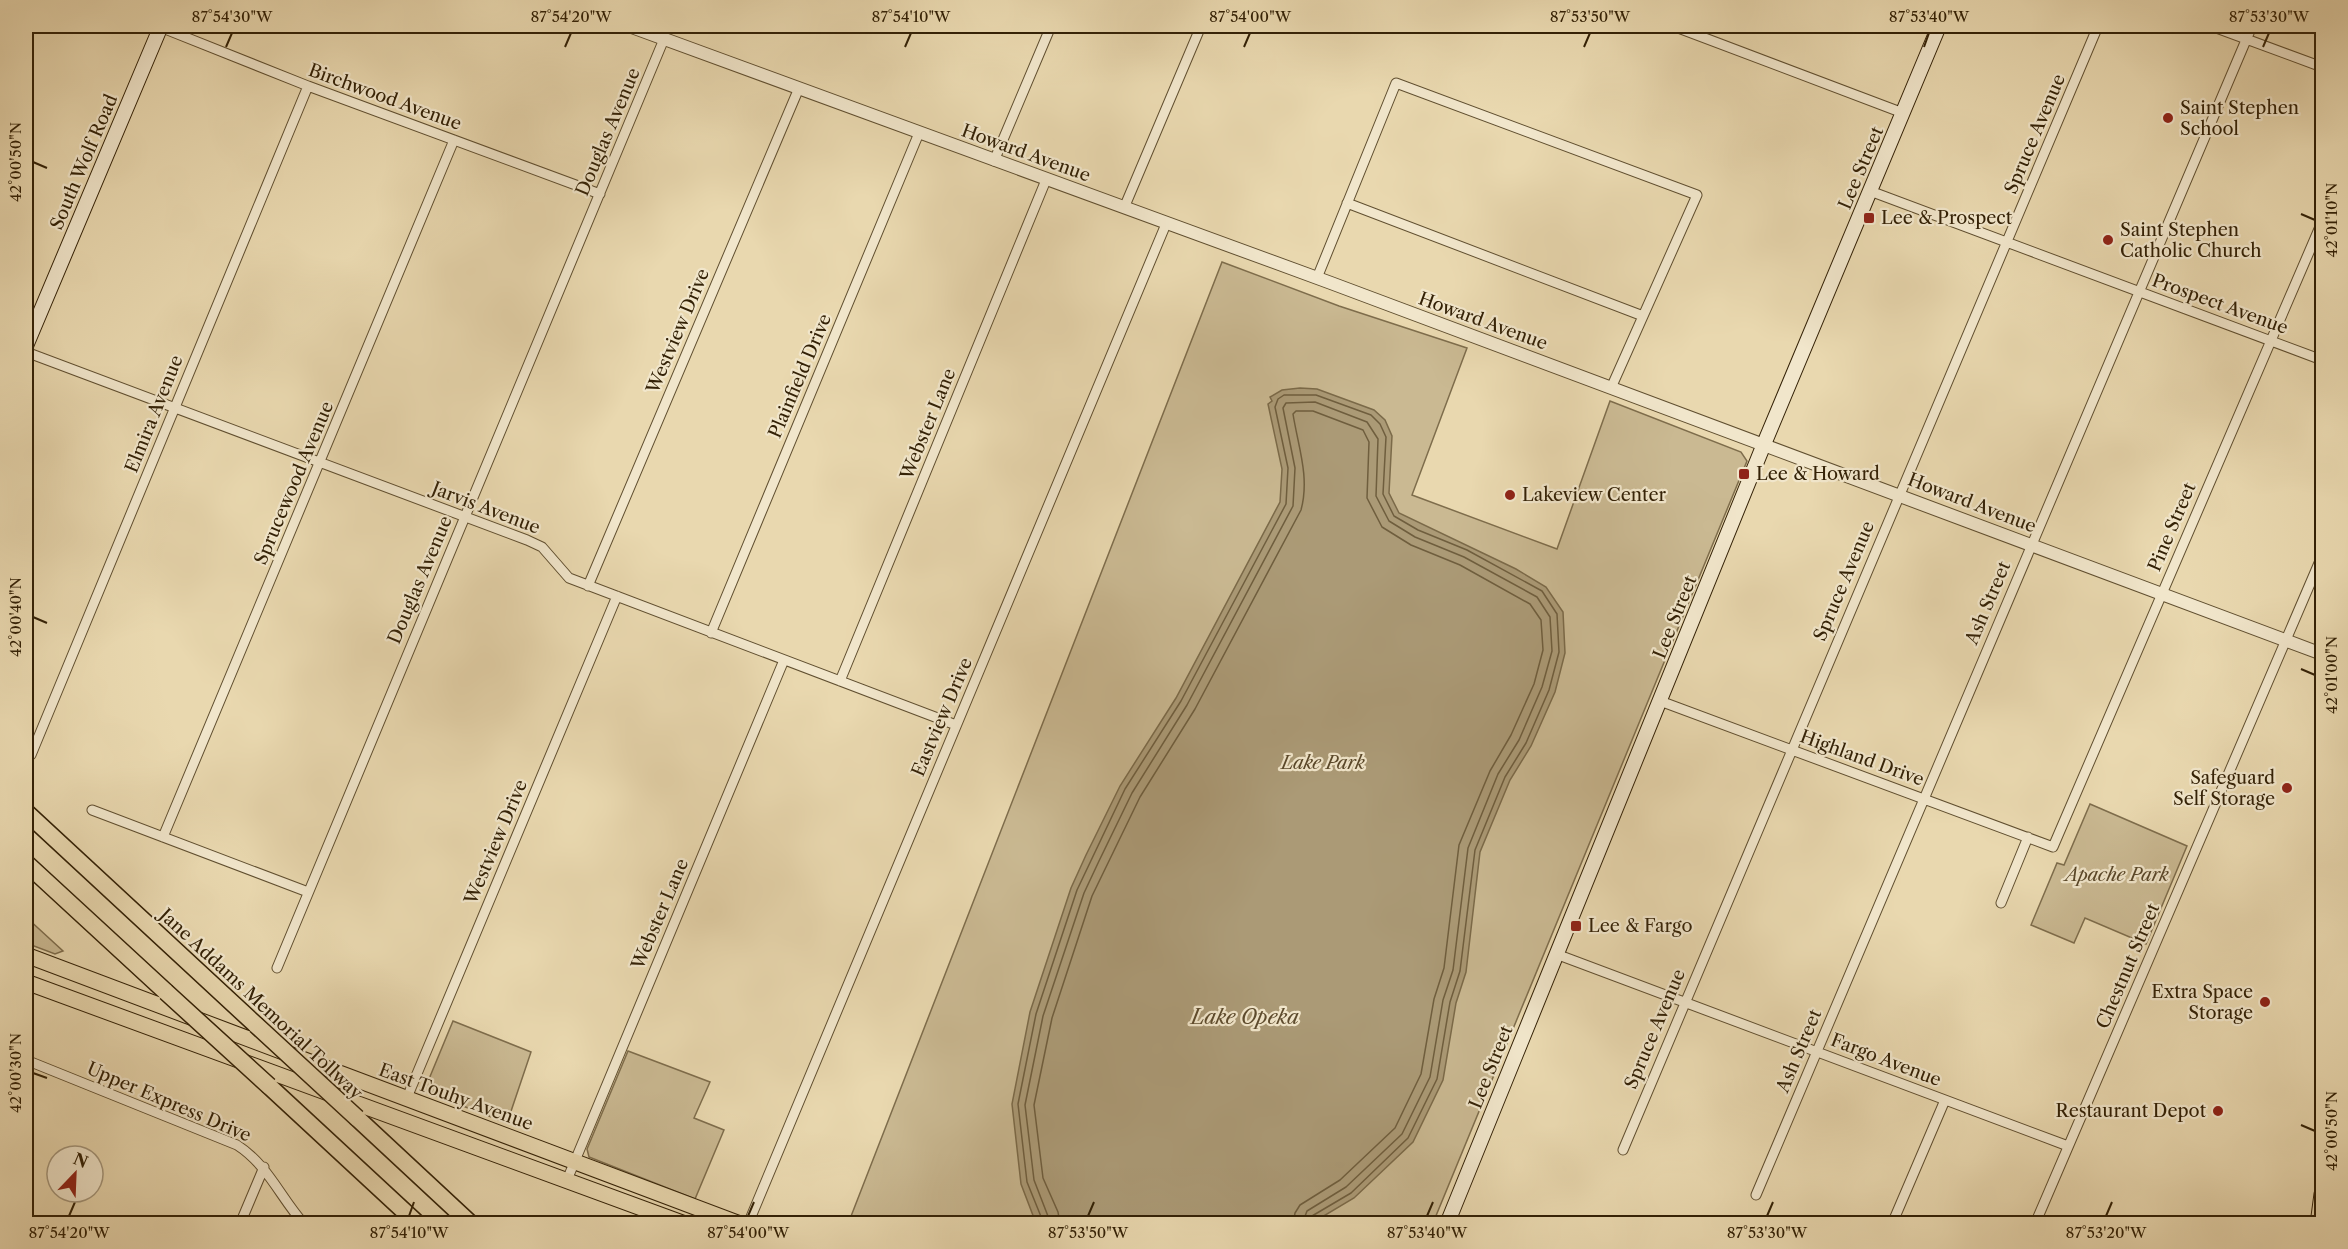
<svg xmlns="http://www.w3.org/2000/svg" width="2348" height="1249" viewBox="0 0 2348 1249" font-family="'Libre Caslon Text',serif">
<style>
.green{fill:#cab992;stroke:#7e6d4c;stroke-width:1.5}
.water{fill:#ab9a76;stroke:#7b6a49;stroke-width:1.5}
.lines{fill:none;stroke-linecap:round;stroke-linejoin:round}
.shore{stroke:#6f5e3e;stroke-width:1.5}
.minor-casing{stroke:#604f30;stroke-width:11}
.tertiary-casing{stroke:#604f30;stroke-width:14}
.secondary-casing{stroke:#332106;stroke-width:16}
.primary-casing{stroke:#332106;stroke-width:17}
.motorway-casing{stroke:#332106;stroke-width:19}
.minor{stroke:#f1e6cb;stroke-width:9}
.tertiary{stroke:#f1e6cb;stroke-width:12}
.secondary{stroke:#f1e6cb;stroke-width:14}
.primary{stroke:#e9d8af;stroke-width:15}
.motorway{stroke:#e9d8af;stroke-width:16}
.motorway-bridge-casing{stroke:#332106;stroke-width:19;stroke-linecap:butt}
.motorway-bridge{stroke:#e9d8af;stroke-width:16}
.ticks{fill:none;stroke:#332106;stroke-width:2}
.poi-dot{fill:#8f2418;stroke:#f1e6cb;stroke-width:2}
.labels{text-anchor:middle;stroke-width:4.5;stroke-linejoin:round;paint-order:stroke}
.street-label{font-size:18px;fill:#332106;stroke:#f1e6cb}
.poi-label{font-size:18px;fill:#332106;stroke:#f1e6cb;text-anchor:start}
.park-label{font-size:18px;font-style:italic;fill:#594729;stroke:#f1e6cb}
.water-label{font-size:20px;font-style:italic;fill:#5d4b2d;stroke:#f1e6cb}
.neatline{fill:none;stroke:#332106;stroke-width:2}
.ticks-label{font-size:15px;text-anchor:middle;fill:#332106}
</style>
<rect width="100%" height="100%" fill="#e9d8af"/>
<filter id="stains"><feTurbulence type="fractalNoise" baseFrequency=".00333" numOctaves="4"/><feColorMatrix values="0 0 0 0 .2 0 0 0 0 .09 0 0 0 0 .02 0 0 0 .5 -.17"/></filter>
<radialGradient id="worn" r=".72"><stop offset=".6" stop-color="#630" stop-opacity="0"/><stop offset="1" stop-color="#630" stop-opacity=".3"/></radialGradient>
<path class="green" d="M1222,262L1339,306L1467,348L1412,495L1557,549L1610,401L1741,452L1747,461L1433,1223L848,1224Z
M2090,804L2187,846L2146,944L2085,918L2074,943L2031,925L2057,863L2064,865Z
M26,917L63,951L55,954L26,943Z
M453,1021L531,1052L507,1123L424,1091Z
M628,1051L710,1082L694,1118L724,1130L695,1199L589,1157L587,1149Z"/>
<path class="water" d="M1300,388L1317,389L1374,410L1385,420L1392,436L1389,493L1399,513L1516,569L1546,587L1563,612L1565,653L1555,692L1531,746L1510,780L1480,852L1466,972L1456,1003L1443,1080L1413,1142L1354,1198L1312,1223H1040L1034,1218L1021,1184L1012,1104L1030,1012L1071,888L1086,855L1120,786L1176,698L1280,502L1282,469L1268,404L1272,401L1270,397L1282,390Z"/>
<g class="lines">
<path class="shore" d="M1044,1224L1027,1182L1018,1104L1036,1014L1077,890L1125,789L1181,701L1286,504L1288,468L1275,407L1278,399L1284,395H1316L1371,415L1380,424L1386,437L1383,494L1394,516L1418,530L1467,550L1542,591L1557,614L1559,652L1549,690L1526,743L1505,777L1475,850L1460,971L1450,1002L1437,1079L1408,1138L1351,1193L1312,1216L1310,1224
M1051,1224L1034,1180L1025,1105L1043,1016L1084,893L1099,861L1132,793L1187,705L1293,506L1295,468L1283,408L1286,403L1315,402L1367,422L1378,439L1376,496L1389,521L1415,537L1464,557L1537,597L1550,617L1552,651L1542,687L1519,740L1498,774L1468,848L1453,970L1443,1000L1430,1077L1402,1134L1346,1187L1307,1211L1302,1224
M1060,1224L1058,1212L1043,1178L1034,1105L1052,1018L1092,896L1140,797L1195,709L1301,510C1310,477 1298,446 1293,414L1296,411H1313L1363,430L1369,442L1367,498L1382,527L1411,545L1460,565L1530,604L1541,620L1543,650L1534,684L1511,735L1490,771L1459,845L1444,968L1434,999L1421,1074L1395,1128L1340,1180L1300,1205L1295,1213L1293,1224"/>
<g class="minor-casing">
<path id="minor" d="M1673,26L1903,113
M2211,26L2322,67
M160,27L308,86L600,194
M994,161L1051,26
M1870,191L2322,360
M1347,203L1643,316
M1124,208L1201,26
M1317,278L1396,83L1697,195L1611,388
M26,352L527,540L542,547L569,578L956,725
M588,586L799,88
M711,633L919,133
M840,681L1046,180
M1660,701L2053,847L2322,222
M31,755L308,86
M92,810L308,892
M163,837L454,140
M2001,903L2028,837
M1556,954L2068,1146
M277,968L664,39
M26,1060L237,1145C268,1165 280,1197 304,1224
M406,1100L617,596
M1623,1150L2098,26
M567,1180L784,660
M1756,1195L2252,26
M240,1224L264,1167
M748,1224L1166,224
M1892,1224L1945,1100
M2035,1224L2322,556"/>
</g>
<g class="tertiary-casing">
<path id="tertiary" d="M629,26L1331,283L2322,654"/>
</g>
<g class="secondary-casing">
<path id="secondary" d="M26,346L161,26
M1447,1224L1764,444L1939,26"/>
</g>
<g class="primary-casing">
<path id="primary" d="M26,955L740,1224
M26,982L685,1224
M2318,1224L2322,1194"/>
</g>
<g class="motorway-casing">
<path id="motorway" d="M26,812L256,1025
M26,863L166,992
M269,1086L418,1224
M357,1118L471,1224"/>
</g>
<use href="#minor" class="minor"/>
<use href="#tertiary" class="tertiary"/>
<use href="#secondary" class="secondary"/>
<use href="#primary" class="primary"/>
<use href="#motorway" class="motorway"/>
<g class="motorway-bridge-casing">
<path id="motorway-bridge" d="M166,992L269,1086
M256,1025L357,1118"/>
</g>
<use href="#motorway-bridge" class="motorway-bridge"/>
</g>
<path class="ticks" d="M226,47L232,33M565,47L571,33M905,47L911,33M1244,47L1250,33M1584,47L1590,33M1924,47L1929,33M2263,47L2269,33M33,162L47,168M2301,214L2315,220M33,617L47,623M2301,669L2315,675M33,1073L47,1078M2301,1125L2315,1131M69,1216L75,1202M409,1216L414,1202M748,1216L754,1202M1088,1216L1094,1202M1427,1216L1433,1202M1767,1216L1773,1202M2106,1216L2112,1202"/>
<g class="poi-dot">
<circle cx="2168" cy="118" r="6"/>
<rect x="1863" y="212" width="12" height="12" rx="3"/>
<circle cx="2108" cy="240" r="6"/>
<rect x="1738" y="468" width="12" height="12" rx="3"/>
<circle cx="1510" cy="495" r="6"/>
<circle cx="2287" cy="788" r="6"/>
<rect x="1570" y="920" width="12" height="12" rx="3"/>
<circle cx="2265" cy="1002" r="6"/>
<circle cx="2218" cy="1111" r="6"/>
</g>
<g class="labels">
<g class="street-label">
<text transform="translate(385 97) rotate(20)" y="6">Birchwood Avenue</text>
<text transform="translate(608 132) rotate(-67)" y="6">Douglas Avenue</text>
<text transform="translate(2035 134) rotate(-67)" y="6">Spruce Avenue</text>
<text transform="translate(1026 153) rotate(20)" y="6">Howard Avenue</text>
<text transform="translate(84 162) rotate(-67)" y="6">South Wolf Road</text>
<text transform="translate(1861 168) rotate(-67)" y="6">Lee Street</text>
<text transform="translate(2220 304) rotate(20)" y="6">Prospect Avenue</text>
<text transform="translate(1483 321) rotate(20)" y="6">Howard Avenue</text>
<text transform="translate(678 331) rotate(-67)" y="6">Westview Drive</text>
<text transform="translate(800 376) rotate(-67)" y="6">Plainfield Drive</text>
<text transform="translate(154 414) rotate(-68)" y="6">Elmira Avenue</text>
<text transform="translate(928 424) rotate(-68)" y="6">Webster Lane</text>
<text transform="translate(294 483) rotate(-67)" y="6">Sprucewood Avenue</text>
<text transform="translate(1972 503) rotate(21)" y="6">Howard Avenue</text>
<text transform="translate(486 508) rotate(21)" y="6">Jarvis Avenue</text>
<text transform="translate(2172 527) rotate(-67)" y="6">Pine Street</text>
<text transform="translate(420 580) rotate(-67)" y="6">Douglas Avenue</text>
<text transform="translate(1844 581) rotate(-67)" y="6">Spruce Avenue</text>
<text transform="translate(1988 603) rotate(-67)" y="6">Ash Street</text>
<text transform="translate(1675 617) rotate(-68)" y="6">Lee Street</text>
<text transform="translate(942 717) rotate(-67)" y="6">Eastview Drive</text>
<text transform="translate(1862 758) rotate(20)" y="6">Highland Drive</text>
<text transform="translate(496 842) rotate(-67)" y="6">Westview Drive</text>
<text transform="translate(660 914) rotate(-67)" y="6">Webster Lane</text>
<text transform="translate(2128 966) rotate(-67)" y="6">Chestnut Street</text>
<text transform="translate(261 1004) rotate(43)" y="6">Jane Addams Memorial Tollway</text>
<text transform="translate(1655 1029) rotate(-67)" y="6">Spruce Avenue</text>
<text transform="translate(1799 1051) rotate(-67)" y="6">Ash Street</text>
<text transform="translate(1886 1060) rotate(21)" y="6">Fargo Avenue</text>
<text transform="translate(1491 1067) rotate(-68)" y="6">Lee Street</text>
<text transform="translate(456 1097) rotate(20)" y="6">East Touhy Avenue</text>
<text transform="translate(169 1102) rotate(23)" y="6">Upper Express Drive</text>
</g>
<g class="poi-label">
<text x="2180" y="114">Saint Stephen<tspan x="2180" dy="21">School</tspan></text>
<text x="1881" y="224">Lee &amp; Prospect</text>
<text x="2120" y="236">Saint Stephen<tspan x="2120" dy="21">Catholic Church</tspan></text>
<text x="1756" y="480">Lee &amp; Howard</text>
<text x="1522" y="501">Lakeview Center</text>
<text x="2275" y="784" text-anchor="end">Safeguard<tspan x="2275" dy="21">Self Storage</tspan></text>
<text x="1588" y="932">Lee &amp; Fargo</text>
<text x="2253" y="998" text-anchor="end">Extra Space<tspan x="2253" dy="21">Storage</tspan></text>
<text x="2206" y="1117" text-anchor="end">Restaurant Depot</text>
</g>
<g class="park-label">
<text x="1323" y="769">Lake Park</text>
<text x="2117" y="881">Apache Park</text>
</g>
<g class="water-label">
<text x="1245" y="1024">Lake Opeka</text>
</g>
</g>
<rect width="2348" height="1249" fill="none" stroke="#e9d8af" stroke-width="66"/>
<g transform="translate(75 1174) rotate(23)"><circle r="28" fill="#f1e6cb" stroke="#a5977c" stroke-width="1.5"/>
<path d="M0-4.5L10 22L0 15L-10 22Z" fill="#8f2418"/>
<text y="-9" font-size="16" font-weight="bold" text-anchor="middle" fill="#332106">N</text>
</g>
<rect x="33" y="33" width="2282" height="1183" class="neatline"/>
<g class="ticks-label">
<text x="232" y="22">87°54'30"W</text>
<text x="571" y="22">87°54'20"W</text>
<text x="911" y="22">87°54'10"W</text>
<text x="1250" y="22">87°54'00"W</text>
<text x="1590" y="22">87°53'50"W</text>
<text x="1929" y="22">87°53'40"W</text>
<text x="2269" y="22">87°53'30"W</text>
<text transform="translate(16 162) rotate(-90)" y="5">42°00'50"N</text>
<text transform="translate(2332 220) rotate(-90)" y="5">42°01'10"N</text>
<text transform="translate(16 617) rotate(-90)" y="5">42°00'40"N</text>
<text transform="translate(2332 675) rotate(-90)" y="5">42°01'00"N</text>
<text transform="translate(16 1073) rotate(-90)" y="5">42°00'30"N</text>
<text transform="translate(2332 1131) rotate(-90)" y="5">42°00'50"N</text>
<text x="69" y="1238">87°54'20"W</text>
<text x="409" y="1238">87°54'10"W</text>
<text x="748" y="1238">87°54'00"W</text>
<text x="1088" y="1238">87°53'50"W</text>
<text x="1427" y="1238">87°53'40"W</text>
<text x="1767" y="1238">87°53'30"W</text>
<text x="2106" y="1238">87°53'20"W</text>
</g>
<rect width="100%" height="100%" filter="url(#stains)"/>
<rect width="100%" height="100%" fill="url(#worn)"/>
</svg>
